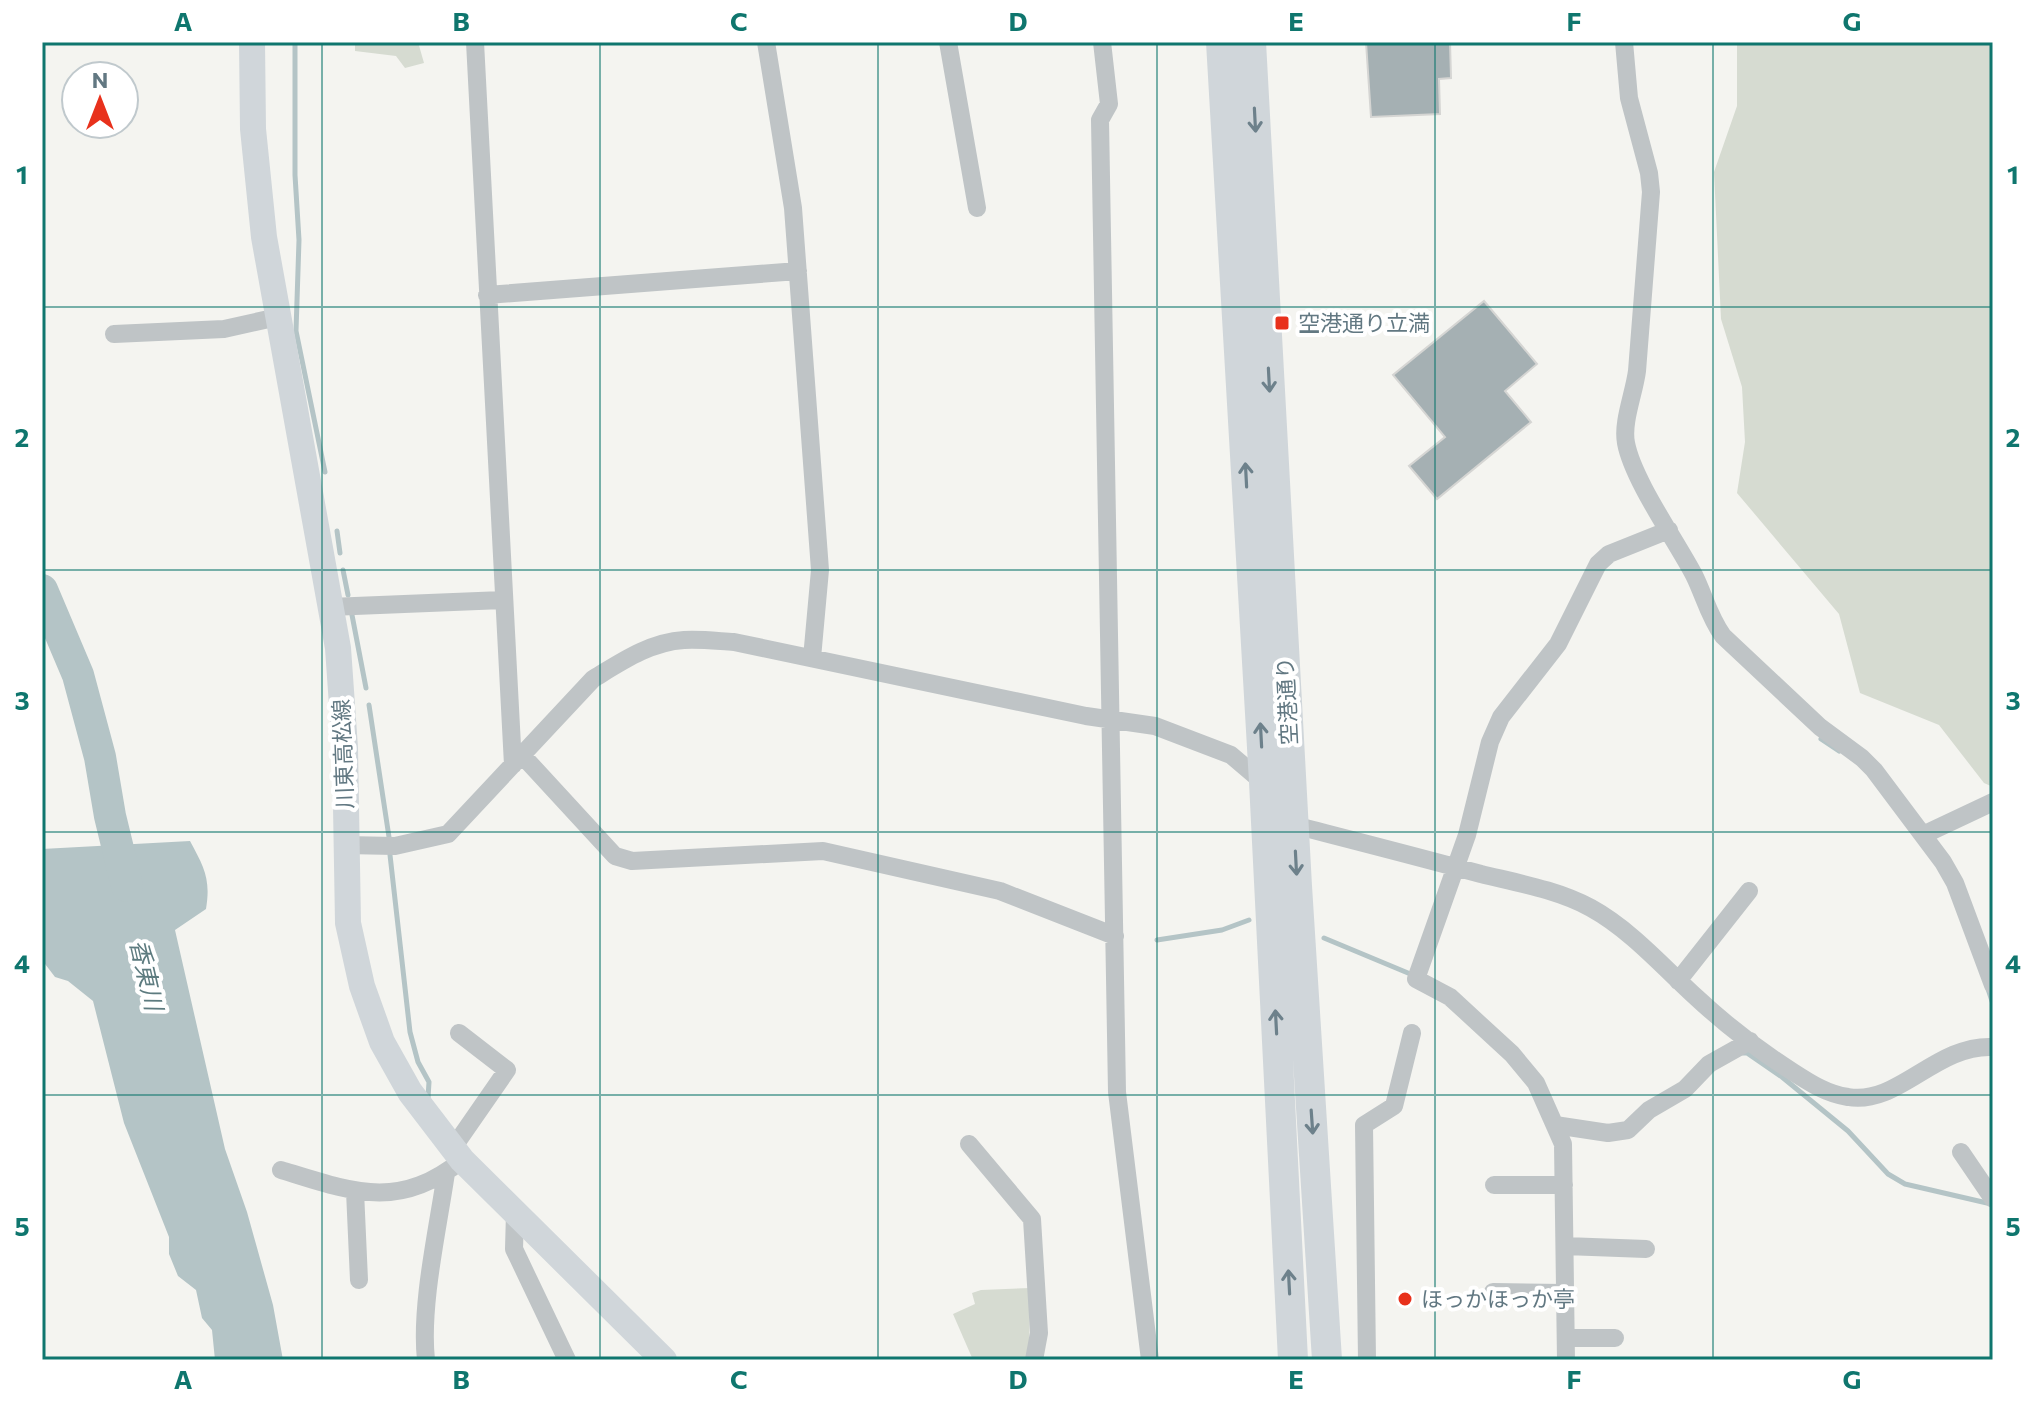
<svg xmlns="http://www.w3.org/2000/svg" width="2035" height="1402" viewBox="0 0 2035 1402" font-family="Commissioner,'Noto Sans JP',sans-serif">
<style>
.green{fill:#d6dbd1}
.water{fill:#b4c4c6}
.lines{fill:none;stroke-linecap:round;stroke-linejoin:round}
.stream{stroke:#b4c4c6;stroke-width:5}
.river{stroke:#b4c4c6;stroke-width:32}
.building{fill:#a5b0b3;stroke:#d5d5d3;stroke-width:2}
.minor{stroke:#bfc4c6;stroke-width:18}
.secondary{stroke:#d0d6da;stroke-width:26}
.trunk{stroke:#d0d6da;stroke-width:30}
.oneway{stroke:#6d818b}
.grid{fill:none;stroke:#0f766e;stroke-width:2;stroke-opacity:0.55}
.poi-dot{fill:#e8311c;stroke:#fff;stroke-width:3}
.labels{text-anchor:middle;stroke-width:8;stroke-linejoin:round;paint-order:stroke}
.poi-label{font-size:22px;fill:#627882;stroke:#fff;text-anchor:start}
.street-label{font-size:22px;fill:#627882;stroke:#fff}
.water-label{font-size:24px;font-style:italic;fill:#5d7b7f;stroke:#fff}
.neatline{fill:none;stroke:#0f766e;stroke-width:3}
.grid-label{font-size:26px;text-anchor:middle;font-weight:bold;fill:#0f766e}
</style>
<rect width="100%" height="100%" fill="#f4f4f0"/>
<path class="green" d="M355,42H418L424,63L405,68L396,56L355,51Z
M1737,42H1993V787L1984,783L1939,725L1860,693L1839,614L1737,493L1745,442L1742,387L1721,319L1714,172L1737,106Z
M1030,1288L1029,1360H973L953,1314L975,1304L972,1293L981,1290Z"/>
<path class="water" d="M190,841C204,867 211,879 206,909L175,930L225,1149L247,1212L273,1305L283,1360H215L212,1330L202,1318L196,1290L178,1276L169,1254V1237L124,1123L93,1001L68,981L55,977L42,960V849Z"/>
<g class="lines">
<path class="stream" d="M295,42V175L299,240L296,331L325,472
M337,531L340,553
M343,570L348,595
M352,615L366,688
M369,705L389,837
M1821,739L1839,751
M390,855L410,1032L418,1062L429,1082L428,1098
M1324,938L1408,973
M1157,940L1222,930L1249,920
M1988,989L1993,1004
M1743,1053H1747L1782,1077L1848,1131L1888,1174L1905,1184L1987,1203"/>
<path class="river" d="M42,590L78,675L100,757L110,816L127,886"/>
</g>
<path class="building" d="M1366,42H1450L1451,78L1439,79L1440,114L1371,117Z
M1484,301L1537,364L1505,391L1531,422L1437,499L1409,466L1445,437L1393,375Z"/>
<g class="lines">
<path class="minor" d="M475,42L513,765
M766,42L793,208L820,570L812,658
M948,42L977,208
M1102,42L1109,104L1100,120L1117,1092L1150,1360
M1624,42L1629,98L1649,173L1651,192L1637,371C1634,394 1622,422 1626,443C1633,480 1675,539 1694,575C1704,595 1709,617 1723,636L1820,727L1862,758L1874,770L1943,862L1955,883L1993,985
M487,295L798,271
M114,334L224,329L278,317
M330,607L503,600
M522,755L615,856L632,861L823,851L1000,891L1115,936
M1288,818L1294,825C1356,841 1419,857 1481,874C1518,883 1558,890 1591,908C1631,930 1664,968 1697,998C1726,1025 1760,1051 1793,1072C1810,1083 1827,1094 1848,1097C1898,1106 1936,1044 1993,1047
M1923,835L1993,802
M345,845L395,846L448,834L593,679C621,662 650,642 684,640C700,639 717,641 734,642L1086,716L1155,726L1231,755L1265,784
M1678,981L1749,891
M1555,1125L1608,1133L1628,1130L1649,1110L1685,1089L1709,1064L1750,1041
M969,1144L1032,1219L1039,1333L1034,1360
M453,1148L507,1070L459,1033
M1961,1152L1993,1199
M281,1170C352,1192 399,1211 462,1160
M1494,1185H1564
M355,1191L359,1280
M515,1213L514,1249L567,1360
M1565,1246L1646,1249
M1493,1292L1565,1293
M1566,1338H1615
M426,1360C420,1306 438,1228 446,1173
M1367,1360L1364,1125L1394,1106L1412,1033
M1566,1360L1563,1144L1536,1083L1512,1054L1450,997L1416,979L1467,835L1490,742L1501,717L1558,644L1598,564L1609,554L1669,530"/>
<path class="secondary" d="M252,42L253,129L264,237L338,648L345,748L348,923L362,986L382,1042L410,1092L462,1160L664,1360"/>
<path class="trunk" d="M1221,42L1264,782L1293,1360
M1251,42L1297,886L1327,1360"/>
</g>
<defs><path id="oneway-shaft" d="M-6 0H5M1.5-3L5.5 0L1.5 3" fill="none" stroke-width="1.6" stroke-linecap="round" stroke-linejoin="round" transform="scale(2)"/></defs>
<g class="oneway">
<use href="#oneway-shaft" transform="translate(1255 120) rotate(87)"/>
<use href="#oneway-shaft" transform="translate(1269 380) rotate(87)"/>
<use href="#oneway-shaft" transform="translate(1246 475) rotate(-93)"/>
<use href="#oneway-shaft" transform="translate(1261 735) rotate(-93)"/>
<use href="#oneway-shaft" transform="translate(1296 863) rotate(87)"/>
<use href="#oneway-shaft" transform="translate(1276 1022) rotate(-93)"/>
<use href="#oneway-shaft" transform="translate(1312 1122) rotate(86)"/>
<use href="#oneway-shaft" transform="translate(1289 1282) rotate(-93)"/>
</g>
<path class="grid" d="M322,42V1360M600,42V1360M878,42V1360M1157,42V1360M1435,42V1360M1713,42V1360M42,307H1993M42,570H1993M42,832H1993M42,1095H1993"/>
<g class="poi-dot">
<rect x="1274" y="315" width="16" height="16" rx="4"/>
<circle cx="1405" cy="1299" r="8"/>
</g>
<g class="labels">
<g class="poi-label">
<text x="1298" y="331">空港通り立満</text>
<text x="1421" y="1307">ほっかほっか亭</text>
</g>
<g class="street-label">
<text transform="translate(1287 701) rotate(-93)" y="8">空港通り</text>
<text transform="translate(343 754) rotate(-92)" y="8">川東高松線</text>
</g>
<g class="water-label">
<text transform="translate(146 975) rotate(77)" y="8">香東川</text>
</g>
</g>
<rect width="2035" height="1402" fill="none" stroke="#ffffff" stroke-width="88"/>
<g transform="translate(100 100)"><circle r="38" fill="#ffffff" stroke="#c0c9cd" stroke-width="2"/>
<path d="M0-6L14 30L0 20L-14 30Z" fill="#e8311c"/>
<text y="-12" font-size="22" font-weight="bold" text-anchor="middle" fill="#627882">N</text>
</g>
<rect x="44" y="44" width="1947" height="1314" class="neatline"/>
<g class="grid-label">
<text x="183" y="31">A</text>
<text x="461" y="31">B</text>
<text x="739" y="31">C</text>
<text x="1018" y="31">D</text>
<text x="1296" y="31">E</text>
<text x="1574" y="31">F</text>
<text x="1852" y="31">G</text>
<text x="22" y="184">1</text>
<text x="2013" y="184">1</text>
<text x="22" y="447">2</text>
<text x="2013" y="447">2</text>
<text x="22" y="710">3</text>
<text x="2013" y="710">3</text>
<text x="22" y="973">4</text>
<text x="2013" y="973">4</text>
<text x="22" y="1236">5</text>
<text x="2013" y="1236">5</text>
<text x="183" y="1389">A</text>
<text x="461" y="1389">B</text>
<text x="739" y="1389">C</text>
<text x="1018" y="1389">D</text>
<text x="1296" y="1389">E</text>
<text x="1574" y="1389">F</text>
<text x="1852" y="1389">G</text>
</g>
</svg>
